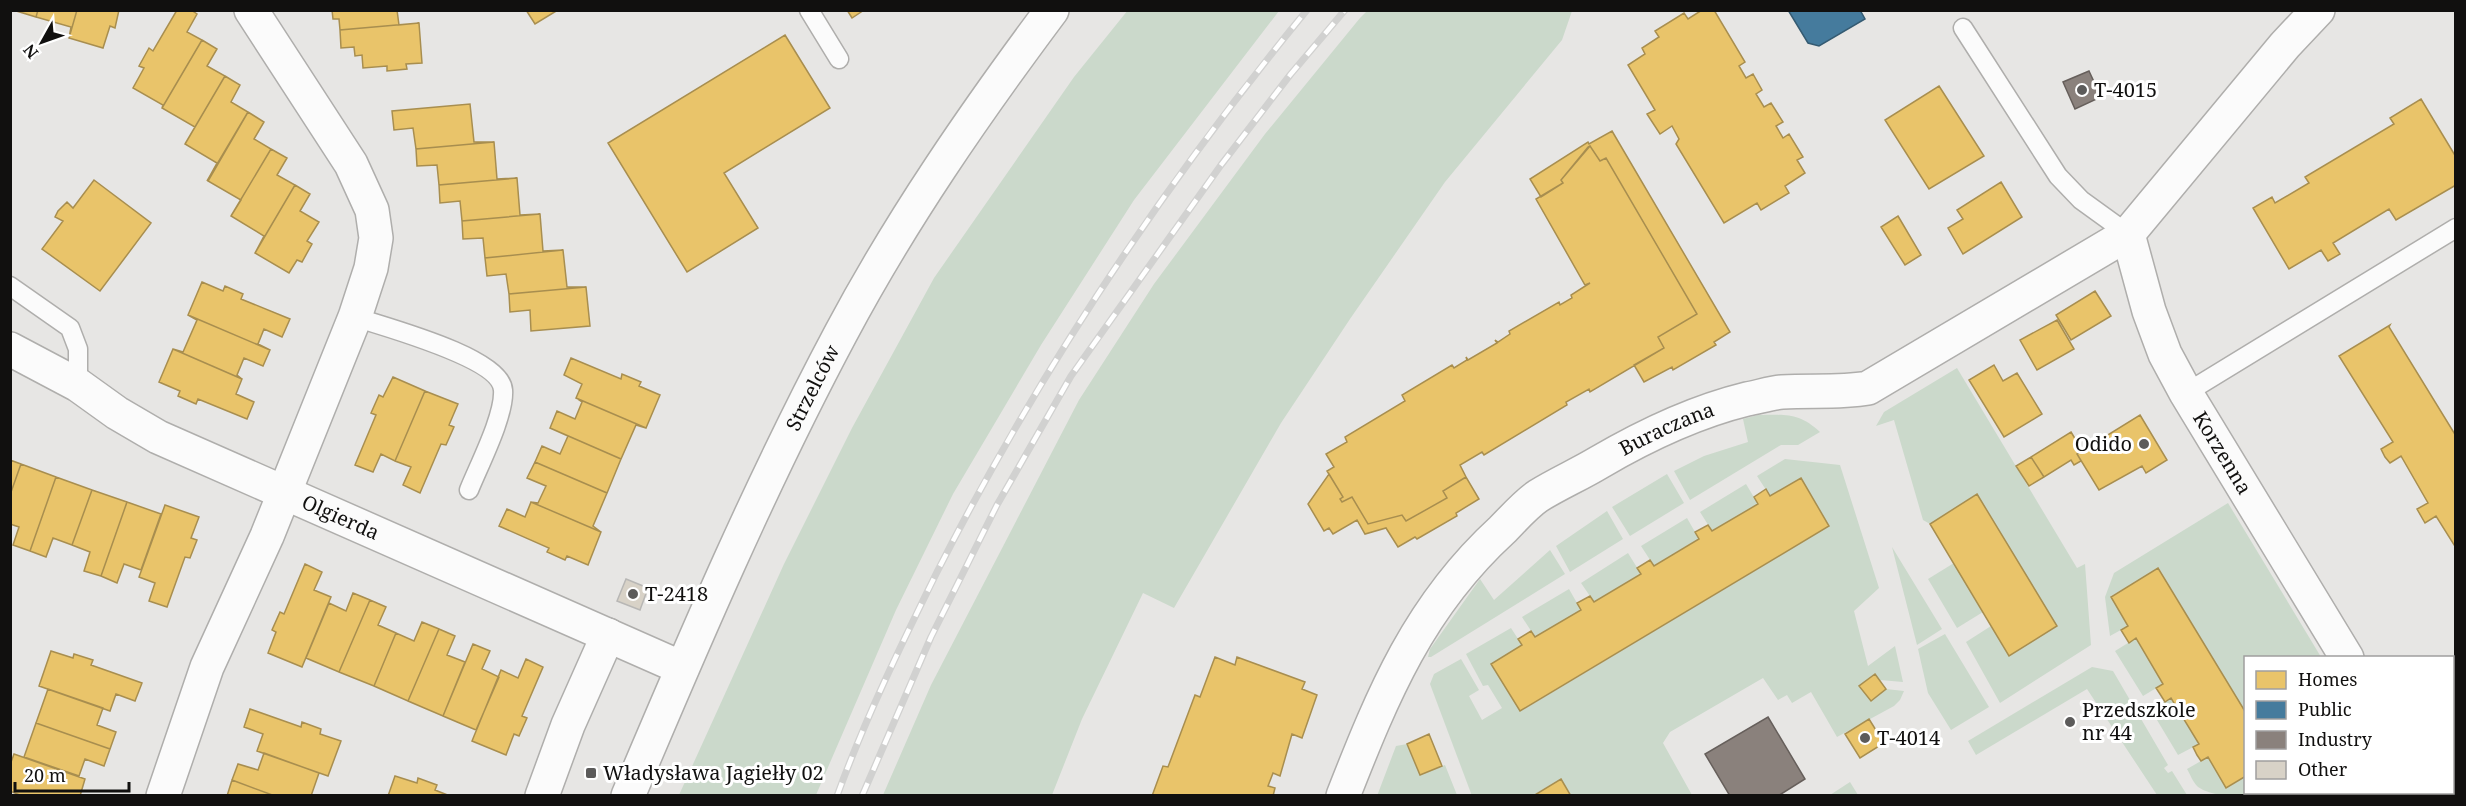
<svg xmlns="http://www.w3.org/2000/svg" width="2466" height="806" viewBox="0 0 2466 806" font-family="'Noto Serif',serif">
<style>
.green{fill:#cbd9cb}
.homes{fill:#e9c46a;stroke:#a88e4f;stroke-width:1.5}
.public{fill:#457b9d;stroke:#355b72;stroke-width:1.5}
.industry{fill:#8a817c;stroke:#665f5b;stroke-width:1.5}
.building{fill:#d8d2c7;stroke:#b8b7b5;stroke-width:1.5}
.lines{fill:none;stroke-linecap:round;stroke-linejoin:round}
.lane-casing{stroke:#afaeac;stroke-width:21}
.street-casing{stroke:#afaeac;stroke-width:36}
.secondary-casing{stroke:#afaeac;stroke-width:36}
.lane{stroke:#fbfbfb;stroke-width:18}
.street{stroke:#fbfbfb;stroke-width:33}
.secondary{stroke:#fbfbfb;stroke-width:33}
.rail-casing{stroke:#d1d1d0;stroke-width:7}
.rail{stroke:#fff;stroke-width:4.5;stroke-dasharray:14;stroke-linecap:butt}
.poi-dot{fill:#5c5b5a;stroke:#fff;stroke-width:2}
.labels{text-anchor:middle;stroke-width:6;stroke-linejoin:round;paint-order:stroke}
.poi-label{font-size:20px;fill:#11100f;stroke:#fff;text-anchor:start}
.street-label{font-size:20px;fill:#11100f;stroke:#fff}
</style>
<rect width="100%" height="100%" fill="#e7e6e4"/>
<path class="green" d="M1128,10L1279,11L1134,200L1041,345L953,494L896,610L816,795H679L784,564L852,428L934,278L1074,77Z
M1368,10L1572,11L1562,40L1445,182L1350,319L1281,423L1174,608L1143,593L1082,719L1052,795H883L931,685L1079,400L1154,284L1265,134L1360,18Z
M1957,368L2077,568L2085,564L2091,645L2000,703L1966,642L1991,626L2009,656L2057,626L1977,494L1930,524L1923,520L1894,420L1876,426L1884,412Z
M1758,415C1786,415 1798,412 1820,432L1798,445H1781L1690,500L1674,471L1704,456L1748,442L1743,419Z
M1785,459L1840,465L1879,588L1854,611L1868,666L1895,646L1903,682L1880,680L1874,674L1859,686L1871,701L1886,689L1904,691L1900,700L1894,706L1837,737L1811,692L1792,703L1787,695L1778,700L1763,678L1670,732L1663,743L1692,795H1571L1561,779L1533,795L1472,796L1430,684L1434,674L1461,659L1479,690L1469,696L1482,720L1502,708L1488,685L1483,686L1466,654L1511,628L1522,645L1521,711L1829,526L1801,478L1770,496L1757,476Z
M1667,474L1684,503L1630,536L1612,507Z
M1746,484L1758,504L1712,531L1700,512Z
M2228,503L2321,657L2246,658L2245,713L2159,568L2111,596L2128,626L2110,636L2105,597L2114,573Z
M1607,511L1623,539L1570,572L1556,546Z
M1687,518L1699,539L1654,566L1641,546Z
M1892,547L1942,629L1917,645Z
M1550,550L1565,574L1431,657H1428L1430,649L1480,579L1494,600Z
M1628,553L1641,574L1594,602L1581,583Z
M1954,563L1983,612L1957,628L1928,579Z
M1569,589L1581,610L1535,637L1522,617Z
M1945,634L1989,707L1951,730L1928,693L1918,649Z
M2136,638L2163,684L2143,696L2115,651Z
M2092,667L2113,671L2168,765L2164,768L2168,773L2172,771L2187,795H2157L2087,689L1976,755L1968,741Z
M2171,698L2199,744L2178,755L2151,710Z
M1407,744L1420,775L1445,765L1457,795L1377,796L1396,746Z
M2208,757L2226,787L2245,776L2246,792L2259,793C2246,800 2208,796 2197,786C2193,782 2190,774 2187,769Z
M1850,782L1858,795H1830Z"/>
<path class="homes" d="M13,10H38L36,17Z
M38,10H77L69,38L71,27L36,17Z
M77,10H119L115,28L110,26L103,48L69,38Z
M177,10H191L197,14L187,32L202,40L162,108L163,105L133,88L144,68L139,66L149,48L153,51Z
M332,10H397L399,25L419,23L340,30L339,19H333Z
M526,10H558L535,24Z
M847,10H864L852,18Z
M1702,10H1714L1745,62L1739,66L1746,78L1753,74L1762,90L1756,94L1764,107L1771,103L1783,122L1776,126L1783,138L1789,134L1803,157L1797,160L1805,173L1785,186L1789,193L1761,210L1757,203L1724,223L1676,144L1679,139L1672,126L1660,134L1647,114L1655,110L1628,65L1645,54L1642,48L1659,37L1655,31L1684,13L1688,19Z
M419,23L422,63L406,64L407,69L387,71V66L363,68L362,55L355,56L354,47L341,48L340,30Z
M785,35L830,108L724,173L758,228L687,272L608,143Z
M202,40L217,49L207,66L225,76L185,144L195,127L162,108Z
M225,76L240,85L231,102L248,112L207,181L217,163L185,144Z
M1939,86L1984,156L1929,189L1885,120Z
M2421,99L2456,157V185L2396,220L2389,209L2333,243L2340,254L2328,261L2321,250L2289,269L2253,208L2272,197L2275,203L2309,183L2305,177L2394,124L2390,118Z
M470,104L474,142H494L416,149L413,128L394,130L392,111Z
M248,112L264,122L254,139L271,149L231,216L241,200L208,181Z
M1612,131L1730,332L1714,342L1716,345L1673,370L1672,367L1644,382L1634,365L1664,348L1658,337L1697,314L1606,158L1600,161L1590,146L1588,147L1561,180L1563,183L1541,197L1530,179L1588,142L1589,144Z
M494,142L497,179L517,178L439,185L437,165L417,166L416,149Z
M1590,146L1600,161L1606,158L1697,314L1658,337L1664,348L1590,392L1589,389L1566,402L1567,405L1484,455L1482,452L1460,465L1466,477L1443,491L1447,498L1406,521L1402,515L1368,524L1352,497L1342,502L1340,499L1343,497L1327,471L1334,467L1326,454L1347,442L1345,437L1405,401L1402,395L1452,365L1454,368L1467,360L1466,357L1468,360L1497,343L1495,340L1498,342L1510,334L1509,331L1559,302L1560,305L1572,298L1571,295L1590,283L1585,285L1536,199L1563,183L1561,180Z
M271,149L287,158L277,175L295,185L255,253L264,236L231,216Z
M517,178L520,215L540,214L462,221L460,201L440,203L439,185Z
M94,180L151,223L100,291L42,249L63,221L55,217L58,211L67,202L73,208Z
M2001,182L2022,217L1963,254L1948,228L1963,219L1957,210Z
M295,185L310,194L300,211L319,222L307,241L312,244L302,262L297,260L289,273L255,253Z
M540,214L543,251L563,250L485,258L483,238L463,239L462,221Z
M1898,216L1921,255L1905,265L1881,227Z
M563,250L567,287H586L509,294L506,274L487,276L485,258Z
M202,282L223,291L225,286L243,294L241,299L290,319L282,337L264,329L258,344L270,350L188,315Z
M586,287L590,326L531,331L530,310L510,312L509,294Z
M2095,291L2111,316L2071,340L2056,315Z
M188,315L270,350L263,366L244,358L237,375L242,379L173,349L183,352L197,320Z
M2057,320L2074,349L2037,370L2020,340Z
M2390,325L2389,327L2456,436V548L2436,516L2425,523L2417,509L2428,503L2401,456L2390,463L2385,457L2381,449L2393,442L2339,356Z
M173,349L242,379L236,394L254,402L247,419L198,399L196,404L178,396L180,391L159,382Z
M571,358L621,379L622,374L641,382L639,386L660,395L646,428L576,398L582,384L564,375Z
M1994,365L2003,381L2017,373L2042,414L2004,437L1969,380Z
M393,377L425,391L395,461L381,454L373,472L355,465L376,415L371,413L379,395L383,397Z
M425,391L458,404L449,425L454,427L446,445L441,444L420,493L403,485L411,467L395,461Z
M576,398L646,428L636,425L621,459L550,428L557,411L575,419L582,402Z
M2140,415L2167,460L2146,473L2142,466L2099,490L2077,454Z
M550,428L621,459L607,493L535,462L542,446L560,454L568,436Z
M2071,432L2082,450L2077,454L2081,461L2074,465L2071,460L2044,477L2031,457Z
M2031,457L2044,477L2029,486L2016,466Z
M10,460L21,464L10,495Z
M535,462L607,493L593,526L601,532L531,502L538,503L546,486L527,478Z
M21,464L56,477L30,551L13,545L19,527L10,524V495Z
M1329,474L1343,497L1340,499L1342,502L1352,497L1368,524L1402,515L1406,521L1447,498L1443,491L1466,477L1479,499L1456,513L1457,516L1417,539L1415,537L1398,547L1386,528L1365,534L1357,520L1333,534L1329,528L1324,531L1308,504Z
M56,477L92,490L72,545L53,538L46,557L30,551Z
M1801,478L1829,526L1520,711L1491,664L1522,645L1518,639L1531,631L1535,637L1581,610L1577,603L1590,596L1594,602L1641,574L1637,568L1650,560L1654,566L1699,539L1695,532L1708,525L1712,531L1758,504L1754,497L1766,489L1770,496Z
M92,490L127,502L101,576L84,571L90,552L72,545Z
M1977,494L2057,626L2009,656L1930,524Z
M127,502L161,514L141,570L124,564L117,583L101,576Z
M531,502L601,532L588,565L567,556L565,560L547,552L549,548L499,526L507,509L525,517Z
M165,505L199,517L191,538L197,540L190,558L185,557L167,607L149,601L155,583L139,577Z
M305,564L322,572L314,590L331,597L302,667L268,653L276,632L272,630L280,612L284,614Z
M2158,568L2246,713V776L2226,788L2208,757L2201,761L2197,755L2193,747L2199,744L2171,698L2165,702L2160,694L2156,688L2163,684L2136,638L2129,643L2121,630L2128,626L2111,597Z
M353,593L370,600L339,672L306,658L329,603L346,611Z
M370,600L386,607L378,625L396,633L374,686L339,672Z
M422,622L439,629L408,701L374,686L396,633L414,641Z
M439,629L455,636L447,655L465,662L443,716L408,701Z
M473,644L490,651L482,669L499,677L476,730L443,716Z
M51,651L73,658L74,654L93,660L91,665L142,683L135,701L116,694L110,711L39,686Z
M1215,657L1235,665L1237,657L1305,682L1302,689L1317,695L1302,738L1292,734L1280,776L1273,773L1268,786L1275,788L1273,796H1152L1163,766L1168,767L1195,695L1200,697Z
M526,659L543,667L522,716L527,718L519,736L514,734L506,755L472,741L501,670L518,678Z
M1875,674L1886,689L1871,701L1859,686Z
M48,689L103,708L97,725L116,732L110,749L36,723Z
M250,709L301,727L302,722L321,729L320,734L341,741L328,776L257,751L263,734L244,727Z
M1869,719L1884,743L1860,758L1845,734Z
M36,723L110,749L104,766L85,759L79,776L24,757Z
M1429,734L1442,766L1420,775L1407,744Z
M264,753L319,773L311,796H275L232,780L238,764L258,770Z
M14,754L85,779L80,796H22L10,791V765Z
M395,776L417,783L418,778L437,785L435,790L450,796H388Z
M1561,779L1571,796H1533Z
M232,780L275,796H227Z"/>
<path class="public" d="M1788,10H1860L1865,19L1819,46L1808,43Z"/>
<path class="industry" d="M2089,71L2101,97L2075,109L2063,82Z
M1768,717L1805,779L1778,796H1730L1705,754Z"/>
<path class="building" d="M626,579L648,588L640,610L617,601Z"/>
<g class="lines">
<g class="lane-casing">
<path id="lane" d="M809,10L839,59
M1963,28L2058,176L2081,200L2128,234
M10,286L70,328L78,349V385
M355,317C384,327 501,357 503,390C505,415 479,465 469,490
M2186,393L2456,228"/>
</g>
<g class="street-casing">
<g id="street">
<path id="s1" d="M2128,234L2149,311L2165,354L2186,393L2347,658"/>
<path id="s2" d="M10,349L78,385L117,413L158,437L682,668"/>
<path d="M2429,792L2431,796"/>
<path d="M163,796L207,667L267,536L355,317L371,268L376,238L372,210L351,164L251,10"/>
<path d="M542,796L568,725L608,635"/>
<path id="s3" d="M1343,796C1383,694 1419,606 1502,530C1513,519 1525,505 1538,496C1557,484 1578,475 1598,463C1644,436 1694,412 1747,399C1758,397 1771,393 1782,392C1811,390 1839,393 1868,388L2128,234L2285,45L2318,10"/>
</g>
</g>
<g class="secondary-casing">
<g id="secondary">
<path id="s4" d="M628,796C694,640 761,483 841,333C901,220 975,113 1052,10"/>
</g>
</g>
<use href="#lane" class="lane"/>
<use href="#street" class="street"/>
<use href="#secondary" class="secondary"/>
<g class="rail-casing">
<path id="rail" d="M837,796C865,719 901,645 937,572C1039,371 1164,184 1307,10
M862,796L931,637L997,505L1071,376L1221,165L1290,75L1345,10"/>
</g>
<use href="#rail" class="rail"/>
</g>
<g class="poi-dot">
<circle cx="2082" cy="90" r="6"/>
<circle cx="2144" cy="444" r="6"/>
<circle cx="633" cy="594" r="6"/>
<circle cx="2070" cy="722" r="6"/>
<circle cx="1865" cy="738" r="6"/>
<rect x="585" y="767" width="12" height="12" rx="3"/>
</g>
<g class="labels">
<g class="poi-label">
<text x="2094" y="97">T-4015</text>
<text x="2132" y="451" text-anchor="end">Odido</text>
<text x="645" y="601">T-2418</text>
<text x="2082" y="717">Przedszkole<tspan x="2082" dy="23">nr 44</tspan></text>
<text x="1877" y="745">T-4014</text>
<text x="603" y="780">Władysława Jagiełły 02</text>
</g>
<g class="street-label">
<text dy="7" stroke="none"><textPath href="#s4" startOffset="448">Strzelców</textPath></text>
<text dy="7" stroke="none"><textPath href="#s3" startOffset="508">Buraczana</textPath></text>
<text dy="7" stroke="none"><textPath href="#s1" startOffset="240">Korzenna</textPath></text>
<text dy="7" stroke="none"><textPath href="#s2" startOffset="372">Olgierda</textPath></text>
</g>
</g>
<rect width="2466" height="806" fill="none" stroke="#11100f" stroke-width="24"/>
<rect x="2244" y="656" width="210" height="138" fill="#ffffff" stroke="#a09f9f" stroke-width="1.5"/>
<rect x="2256" y="671" width="30" height="18" fill="#e9c46a" stroke="#a09f9f" stroke-width="1.5"/>
<text x="2298" y="686" font-size="18" fill="#11100f">Homes</text>
<rect x="2256" y="701" width="30" height="18" fill="#457b9d" stroke="#a09f9f" stroke-width="1.5"/>
<text x="2298" y="716" font-size="18" fill="#11100f">Public</text>
<rect x="2256" y="731" width="30" height="18" fill="#8a817c" stroke="#a09f9f" stroke-width="1.5"/>
<text x="2298" y="746" font-size="18" fill="#11100f">Industry</text>
<rect x="2256" y="761" width="30" height="18" fill="#d8d2c7" stroke="#a09f9f" stroke-width="1.5"/>
<text x="2298" y="776" font-size="18" fill="#11100f">Other</text>
<g transform="translate(42 42) rotate(230)" stroke="#ffffff" stroke-width="4.5" paint-order="stroke">
<path d="M0-4.5L10 22L0 15L-10 22Z" fill="#11100f"/>
<text y="-9" font-size="16" font-weight="bold" text-anchor="middle" fill="#11100f">N</text>
</g>
<path d="M15 782v9h114v-9" fill="none" stroke="#11100f" stroke-width="3"/>
<text x="24" y="782" font-size="18" fill="#11100f" stroke="#ffffff" stroke-width="4.5" paint-order="stroke">20 m</text>
</svg>
